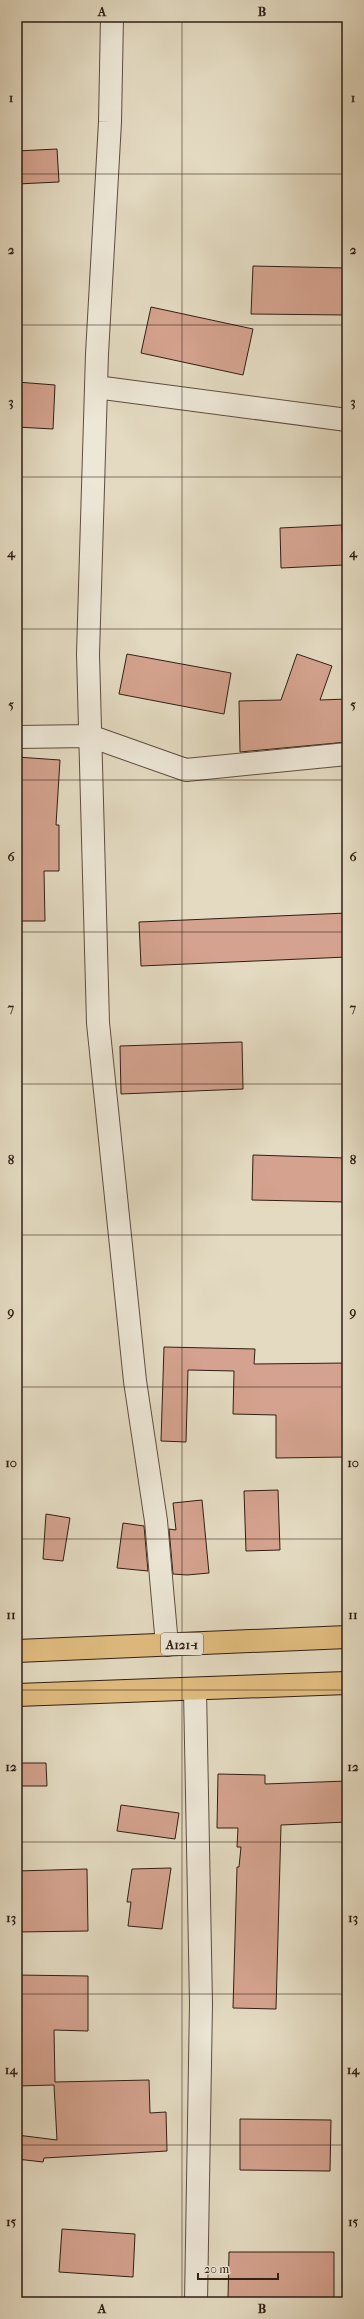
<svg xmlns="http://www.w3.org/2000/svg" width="364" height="2319" viewBox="0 0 364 2319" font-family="'IM FELL French Canon',serif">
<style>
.building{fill:#d4a28e;stroke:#311e14}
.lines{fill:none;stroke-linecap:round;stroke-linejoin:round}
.minor-casing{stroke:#5e4d3f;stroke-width:24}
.highway-casing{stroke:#311e14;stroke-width:24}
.minor{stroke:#ede7d7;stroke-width:22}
.highway{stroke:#e2bd80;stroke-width:22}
.grid{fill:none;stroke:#311e14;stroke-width:1;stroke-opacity:0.55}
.labels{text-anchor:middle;stroke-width:3.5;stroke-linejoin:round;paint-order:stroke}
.shield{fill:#ede7d7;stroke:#695a4e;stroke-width:1}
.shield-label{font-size:13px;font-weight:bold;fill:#311e14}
.neatline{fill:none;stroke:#311e14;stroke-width:1.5}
.grid-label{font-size:13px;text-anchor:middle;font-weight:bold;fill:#311e14}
</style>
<rect width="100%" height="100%" fill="#e3dac1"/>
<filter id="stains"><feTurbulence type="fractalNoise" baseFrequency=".005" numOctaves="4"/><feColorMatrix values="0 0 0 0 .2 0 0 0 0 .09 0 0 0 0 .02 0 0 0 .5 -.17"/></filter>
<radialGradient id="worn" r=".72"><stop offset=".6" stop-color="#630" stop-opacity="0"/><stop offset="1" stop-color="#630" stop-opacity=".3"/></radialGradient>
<path class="building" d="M57,149L59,182L17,184V151Z
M253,266L347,268V315L251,314Z
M151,307L253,329L243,375L141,353Z
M17,382L55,385L53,429L17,427Z
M342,525L344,565L281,568L280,528Z
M127,654L231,673L224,714L119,694Z
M297,654L332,666L320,700L347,699V742L240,752L239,701L281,700Z
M17,757L60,760L56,825H59V871H44L45,921H17Z
M347,913V957L141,966L139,922Z
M242,1042L243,1089L121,1094L120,1046Z
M253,1155L347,1158V1202L252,1200Z
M164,1347L255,1349L254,1364L347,1363V1457L276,1458V1415L233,1414L234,1371L188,1370L186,1442L161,1441Z
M278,1490L280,1550L246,1551L244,1491Z
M202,1500L209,1573L187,1575L173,1574L169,1529L176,1530L173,1503Z
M46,1514L70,1518L63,1561L43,1559Z
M123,1523L144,1526L148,1571L117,1568Z
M17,1763H46L47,1786H17Z
M218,1774L265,1775V1784L347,1781V1822L281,1825L276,2009L233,2008L237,1867H239L241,1847H237L238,1828H217Z
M121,1805L179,1813L175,1839L117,1831Z
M171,1868L162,1929L128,1926L131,1902H127L132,1869Z
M87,1869L88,1931L17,1932V1871Z
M17,1975L88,1976V2031L54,2030L55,2082L149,2080L150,2113L166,2112L167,2151L44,2158L43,2162L17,2159V2135L57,2140L54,2085L17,2086Z
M240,2119L331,2120L330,2171L240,2170Z
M62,2229L135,2234L133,2277L59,2272Z
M229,2252H334V2299H228Z"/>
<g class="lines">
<g class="minor-casing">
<path id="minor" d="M112,17L110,122L97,354L88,654L98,1023L135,1381L156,1521L167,1645
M96,387L347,420
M17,737L90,736L186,770L347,754
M195,1690L201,2003L196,2302"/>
</g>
<g class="highway-casing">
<path id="highway" d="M17,1651L347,1637
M17,1695L347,1683"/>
</g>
<use href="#minor" class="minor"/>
<use href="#highway" class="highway"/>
</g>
<path class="grid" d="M182,17V2302M17,174H347M17,325H347M17,477H347M17,629H347M17,780H347M17,932H347M17,1084H347M17,1235H347M17,1387H347M17,1539H347M17,1690H347M17,1842H347M17,1994H347M17,2145H347"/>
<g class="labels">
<rect class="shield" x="161" y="1633" width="42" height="22" rx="3"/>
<g class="shield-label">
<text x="182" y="1649">A121-1</text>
</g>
</g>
<rect width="364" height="2319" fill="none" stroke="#e3dac1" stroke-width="44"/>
<path d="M198 2273v6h80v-6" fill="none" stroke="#311e14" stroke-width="2"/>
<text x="204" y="2273" font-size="12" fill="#311e14" stroke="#ede7d7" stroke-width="3" paint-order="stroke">20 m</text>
<rect x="22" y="22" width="320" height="2275" class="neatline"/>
<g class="grid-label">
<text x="102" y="16">A</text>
<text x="262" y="16">B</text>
<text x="11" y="102">1</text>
<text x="353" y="102">1</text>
<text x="11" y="254">2</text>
<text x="353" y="254">2</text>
<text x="11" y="406">3</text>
<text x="353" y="406">3</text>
<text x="11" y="557">4</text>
<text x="353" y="557">4</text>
<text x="11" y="709">5</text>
<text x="353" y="709">5</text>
<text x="11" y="861">6</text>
<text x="353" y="861">6</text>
<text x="11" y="1012">7</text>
<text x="353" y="1012">7</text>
<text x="11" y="1164">8</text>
<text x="353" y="1164">8</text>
<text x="11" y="1316">9</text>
<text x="353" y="1316">9</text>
<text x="11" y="1467">10</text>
<text x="353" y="1467">10</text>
<text x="11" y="1619">11</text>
<text x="353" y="1619">11</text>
<text x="11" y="1771">12</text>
<text x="353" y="1771">12</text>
<text x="11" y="1922">13</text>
<text x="353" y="1922">13</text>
<text x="11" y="2074">14</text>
<text x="353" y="2074">14</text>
<text x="11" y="2226">15</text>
<text x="353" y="2226">15</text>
<text x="102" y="2313">A</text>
<text x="262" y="2313">B</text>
</g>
<rect width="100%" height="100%" filter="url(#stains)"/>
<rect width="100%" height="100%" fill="url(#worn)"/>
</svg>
